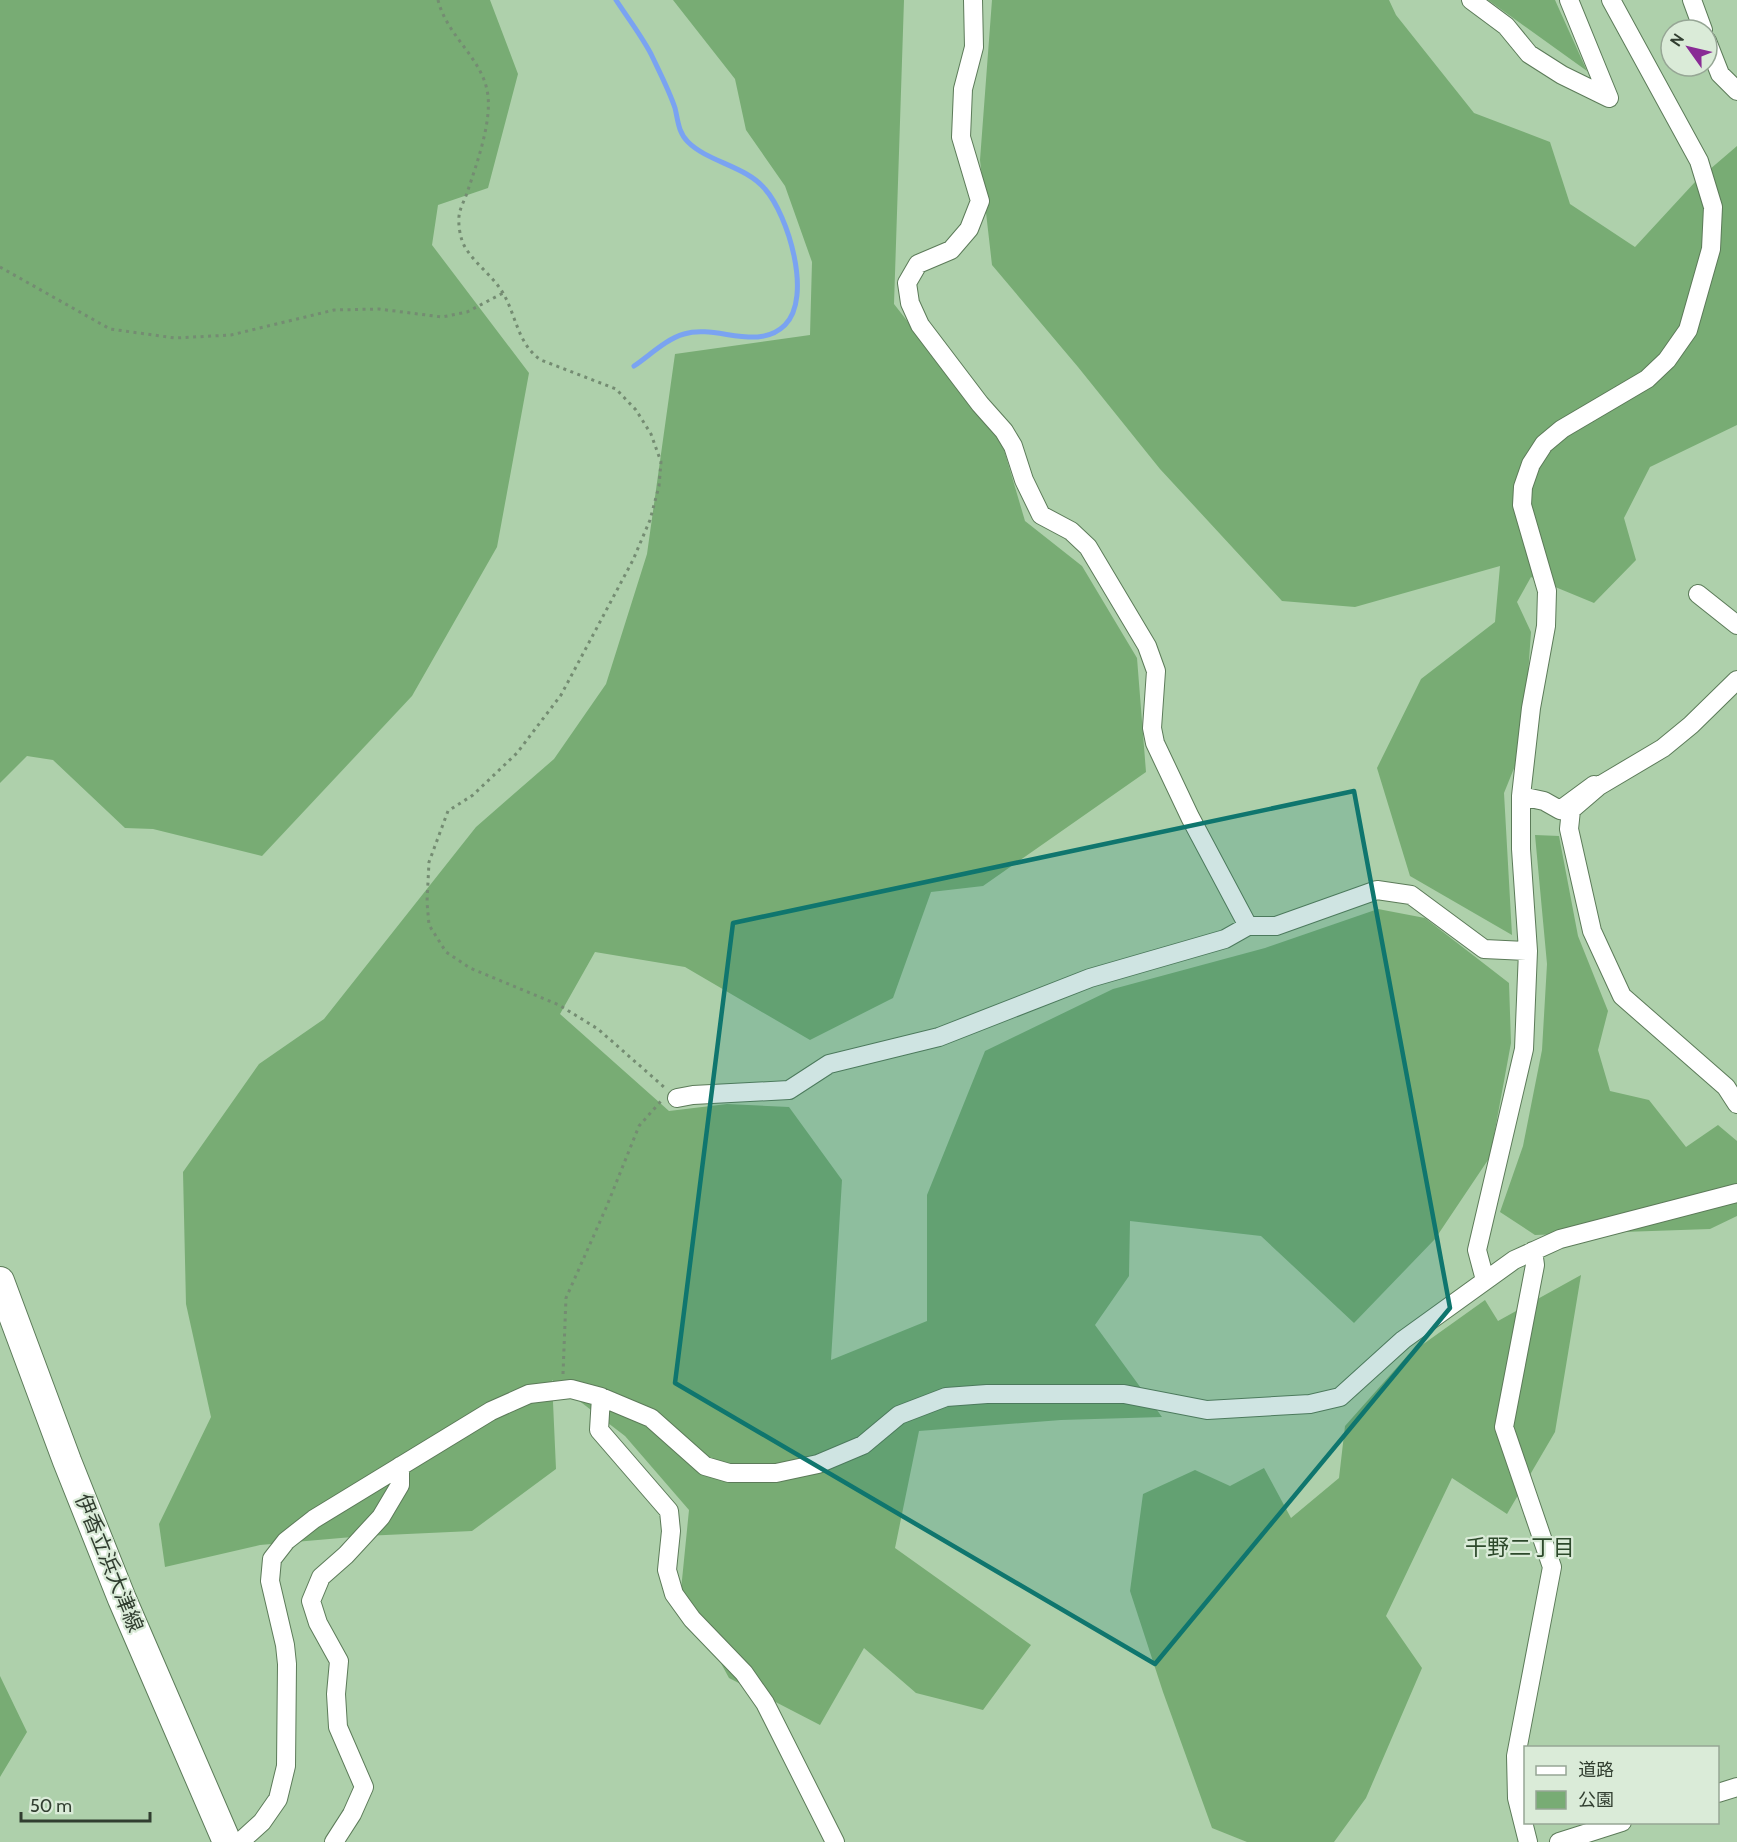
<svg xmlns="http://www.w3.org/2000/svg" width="1737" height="1842" viewBox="0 0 1737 1842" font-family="Cabin,'Noto Sans JP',sans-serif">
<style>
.green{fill:#78ac74}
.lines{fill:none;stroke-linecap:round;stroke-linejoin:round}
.stream{stroke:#7aa3f1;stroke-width:5}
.minor-casing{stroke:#5c7b59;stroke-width:20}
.primary-casing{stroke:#5c7b59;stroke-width:30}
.path{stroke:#748c72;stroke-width:3;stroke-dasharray:3 4.5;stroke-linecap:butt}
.minor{stroke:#fff;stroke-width:18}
.primary{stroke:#fff;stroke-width:28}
.marked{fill:#0f766e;fill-opacity:0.2;stroke:#0f766e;stroke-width:4.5;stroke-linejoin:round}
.labels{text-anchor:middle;stroke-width:4.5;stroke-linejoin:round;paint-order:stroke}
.street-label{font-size:21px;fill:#313e30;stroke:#daebd8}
.neighbourhood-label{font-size:22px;fill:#2d492b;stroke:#daebd8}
</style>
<rect width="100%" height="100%" fill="#aed0ab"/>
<path class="green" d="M0,0H490L518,74L488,188L438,205L432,245L529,373L497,547L412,696L262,856L153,829L125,828L53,760L27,756L0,783Z
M673,0H904L894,304L1002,443L1025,521L1082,566L1137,658L1146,772L983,886L931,892L893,998L810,1040L685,967L595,952L560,1014L669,1111L727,1104L789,1107L842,1180L831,1360L927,1321V1195L985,1051L1113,989L1265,948L1378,909L1425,918L1509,983L1511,1043L1490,1157L1435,1239L1354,1323L1261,1236L1130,1221L1129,1276L1095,1325L1162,1417L1061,1420L919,1431L895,1548L1031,1645L983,1710L916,1693L864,1648L820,1725L729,1678L681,1590L689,1510L625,1436L552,1380L556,1469L472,1531L364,1536L260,1545L165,1567L159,1524L211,1417L186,1304L183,1172L259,1064L324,1019L476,827L554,759L606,684L647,554L675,354L810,335L812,262L785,186L746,130L735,79Z
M992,0H1389L1396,15L1474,113L1550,142L1570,204L1635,247L1695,182L1737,146V425L1650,467L1624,518L1636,560L1594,603L1531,577L1517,602L1531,632L1523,746L1504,793L1512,935L1410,876L1377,768L1421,679L1495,622L1500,566L1355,607L1282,601L1160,469L1078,367L992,265L980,160Z
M1488,0H1555L1587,71Z
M1535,835L1559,836L1578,936L1608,1011L1598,1050L1610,1091L1649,1100L1686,1147L1718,1125L1737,1141V1216L1710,1229L1535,1235L1500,1212L1523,1146L1542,1050L1547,964Z
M1581,1275L1555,1432L1507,1514L1452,1478L1386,1616L1422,1668L1366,1798L1334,1842H1247L1212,1828L1163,1692L1130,1591L1143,1494L1195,1470L1230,1486L1264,1468L1291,1518L1339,1478L1345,1426L1408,1355L1485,1300L1498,1321Z
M0,1676L27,1732L0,1777Z"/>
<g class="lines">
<path class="stream" d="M616,0C627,17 641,35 651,54C659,71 669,90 675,108C678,120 678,132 688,142C708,162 746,166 765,189C788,215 813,297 785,325C758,352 716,324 684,334C666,339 649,356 634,366"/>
<g class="minor-casing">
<path id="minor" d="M973,0L974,47L963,89L961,137L980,201L969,229L951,250L918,264L907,283L910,303L920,325L980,404L1004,431L1013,446L1024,480L1041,515L1071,531L1088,547L1147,646L1156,671L1152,728L1155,743L1190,817L1248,926
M1471,0L1506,26L1529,54L1562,75L1609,98L1569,0
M1692,0L1703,30
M1707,41L1720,74L1737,91
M1698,594L1737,625
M1599,786L1571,810L1569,829L1592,931L1622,996L1726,1087L1737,1104
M1521,796L1544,801L1560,810L1594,785L1599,786L1663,748L1691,725L1737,680
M677,1098L693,1095L789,1090L829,1064L939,1037L1090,978L1225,939L1248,926H1276L1377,890L1411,895L1484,949L1528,951
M1485,1280L1477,1250L1524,1049L1528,951L1521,849V796L1531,708L1546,626L1547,591L1522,505L1523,487L1531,464L1544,444L1562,429L1647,379L1667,360L1688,330L1711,249L1713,207L1699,161L1611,0
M601,1397L599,1430L669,1511L671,1531L667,1570L674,1594L692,1619L744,1673L765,1703L835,1842
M1718,1793L1737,1787
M240,1842L262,1822L278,1799L286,1766L287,1664L285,1645L270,1581L272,1559L286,1541L314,1519L491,1411L529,1394L571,1389L601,1397L651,1418L705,1466L729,1473H776L818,1464L863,1445L899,1415L946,1397L987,1394H1124L1207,1410L1310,1404L1340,1397L1403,1340L1514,1260L1560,1239L1737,1193
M334,1842L352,1814L364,1787L338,1727L336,1694L339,1661L318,1623L311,1601L321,1577L346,1555L381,1517L400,1485V1466
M1528,1842L1517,1798L1516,1756L1552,1567L1504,1427L1535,1265L1533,1251
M1559,1842L1622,1822"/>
</g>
<g class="primary-casing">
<path id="primary" d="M0,1281L67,1461L122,1599L227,1842"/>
</g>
<path class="path" d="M438,0C447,37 484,59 488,96C491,124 477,163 468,190C466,197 462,204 460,211C457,221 460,239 465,247C475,264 493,276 503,293C516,315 518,345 541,360L616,389L636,410L651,434L661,462L659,486L650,520L633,560L561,695L517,753L473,795L448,811L429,862L427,902L429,925L446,952L470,968L559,1005L598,1029L664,1087
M0,267L110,329L175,338L231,335L334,310L379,309L442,317L467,312L503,293
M563,1374L566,1298L606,1208L639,1126L661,1101"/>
<use href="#minor" class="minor"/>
<use href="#primary" class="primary"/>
</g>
<path class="marked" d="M1354,791L1450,1308L1155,1664L675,1383L733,923Z"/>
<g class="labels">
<g class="street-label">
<text transform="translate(109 1563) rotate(68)" y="7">伊香立浜大津線</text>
</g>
<g class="neighbourhood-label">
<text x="1520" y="1555">千野二丁目</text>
</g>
</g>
<rect x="1524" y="1746" width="195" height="78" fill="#daebd8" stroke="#96a695" stroke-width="1.5"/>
<rect x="1536" y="1766" width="30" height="9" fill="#ffffff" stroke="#96a695" stroke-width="1.5"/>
<text x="1578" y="1776" font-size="18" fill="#313e30">道路</text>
<rect x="1536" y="1791" width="30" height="18" fill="#78ac74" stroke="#96a695" stroke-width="1.5"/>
<text x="1578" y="1806" font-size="18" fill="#313e30">公園</text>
<g transform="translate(1689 48) rotate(304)"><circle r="28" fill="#daebd8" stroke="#96a695" stroke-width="1.5"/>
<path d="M0-4.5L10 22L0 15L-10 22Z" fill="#892b95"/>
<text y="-9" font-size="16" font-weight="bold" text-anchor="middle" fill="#313e30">N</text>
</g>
<path d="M21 1812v9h129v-9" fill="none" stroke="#313e30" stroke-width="3"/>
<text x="30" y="1812" font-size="18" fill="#313e30" stroke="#daebd8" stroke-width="4.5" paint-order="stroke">50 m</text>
</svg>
